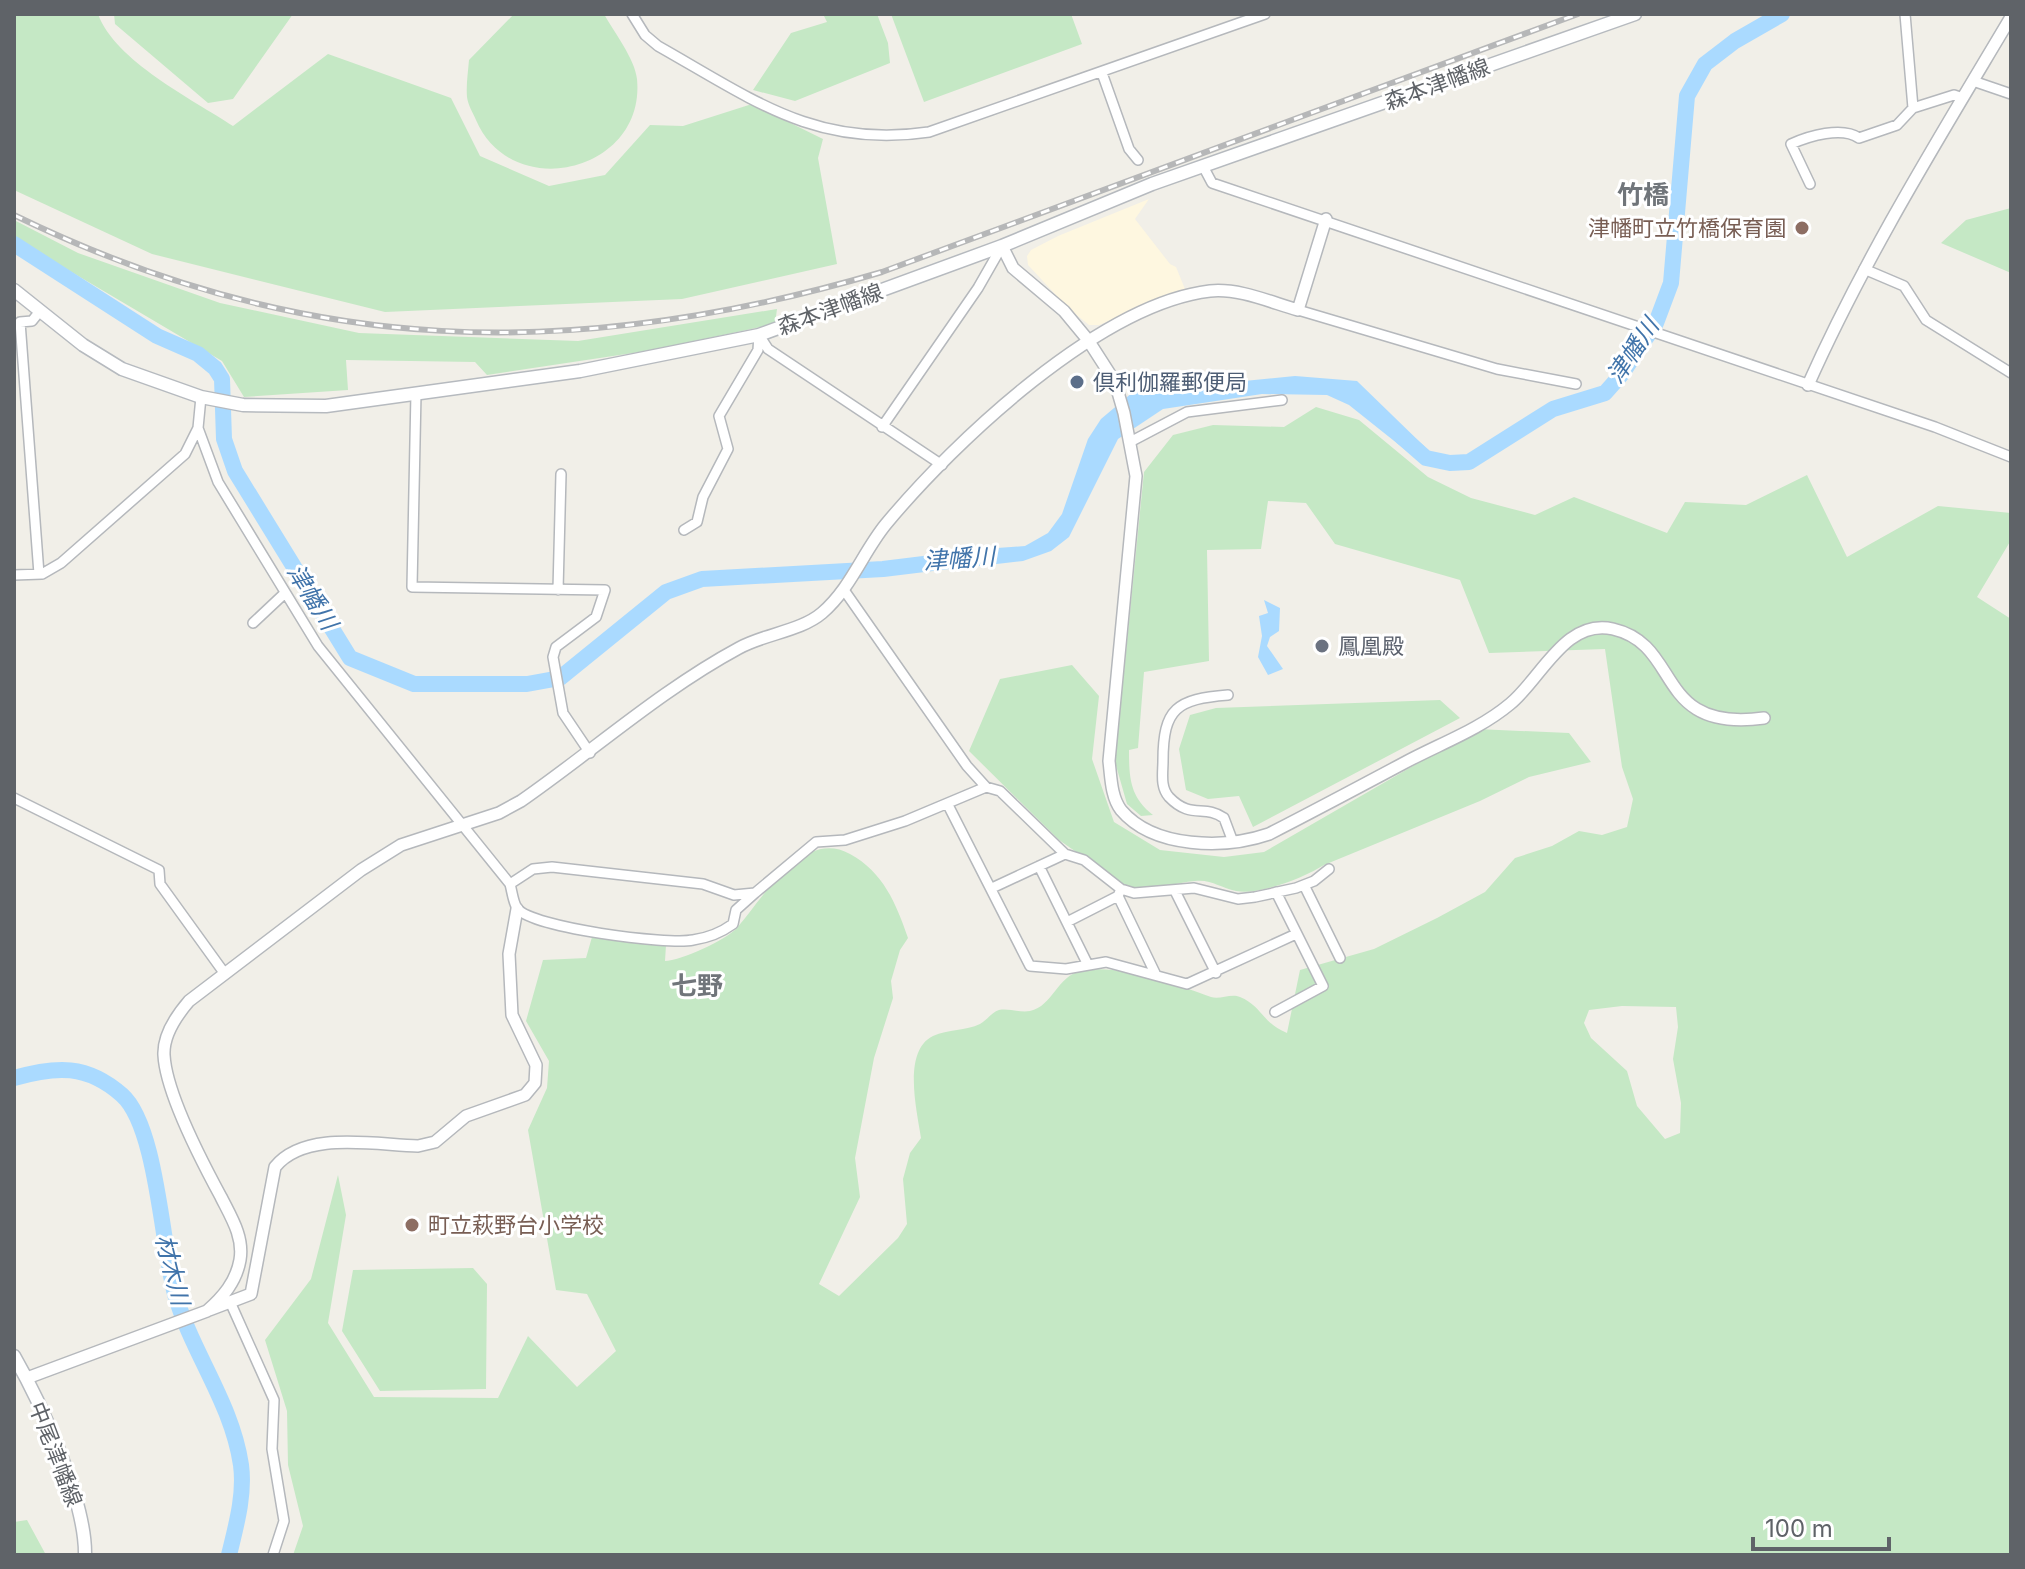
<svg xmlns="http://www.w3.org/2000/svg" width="2025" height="1569" viewBox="0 0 2025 1569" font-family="Inter,'Noto Sans JP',sans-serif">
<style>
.commercial{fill:#fef7e0}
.green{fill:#c5e8c5;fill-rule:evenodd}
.water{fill:#aadaff}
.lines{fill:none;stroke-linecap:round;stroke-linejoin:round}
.river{stroke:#aadaff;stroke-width:16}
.minor-casing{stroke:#b5b8bc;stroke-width:12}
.tertiary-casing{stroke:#b5b8bc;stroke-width:14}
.secondary-casing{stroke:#b6babf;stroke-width:15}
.minor{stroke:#fff;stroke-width:9}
.tertiary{stroke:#fff;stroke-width:11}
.secondary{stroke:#fff;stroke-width:12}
.rail-casing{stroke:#b6b7b8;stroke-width:6}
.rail{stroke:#fff;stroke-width:3;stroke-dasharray:9;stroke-linecap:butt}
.education-dot{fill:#8d6e63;stroke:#fff;stroke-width:3}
.service-dot{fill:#5c6f8a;stroke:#fff;stroke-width:3}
.worship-dot{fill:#6b7280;stroke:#fff;stroke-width:3}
.labels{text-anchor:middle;stroke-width:6;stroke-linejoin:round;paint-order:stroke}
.street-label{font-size:22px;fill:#5f6368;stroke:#fff}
.education-label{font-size:22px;fill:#785e54;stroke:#fff;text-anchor:end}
.service-label{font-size:22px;fill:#4e5e75;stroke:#fff;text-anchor:start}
.worship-label{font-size:22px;fill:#5b616d;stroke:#fff;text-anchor:start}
.water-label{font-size:24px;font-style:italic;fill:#4174aa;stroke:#fff}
.quarter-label{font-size:26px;font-weight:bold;fill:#70757a;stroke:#fff}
</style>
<rect width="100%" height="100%" fill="#f1efe8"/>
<path class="commercial" d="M1149,199L1135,219L1170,264L1176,267L1185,289L1099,325H1089L1068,308L1028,265L1027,256L1031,250L1058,236Z"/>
<path class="green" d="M14,14H98C115,61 192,99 233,126L328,54L451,98L480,156L549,186L605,175L650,125L683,126L752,104L823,139L818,158L837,264L682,299L385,312L152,254L14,190Z
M114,14H293L233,99L208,103L115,24Z
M514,14H604C614,32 635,59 637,79C646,172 512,204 476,120C473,113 468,105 467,97C466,85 468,72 469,60Z
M823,14H877L888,43L890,63L795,101L753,90L791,33L827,22Z
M891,14H1071L1082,44L924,102Z
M2011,208V273L1941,243L1966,220Z
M14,220L78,253L220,303L359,333L578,341L777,309L775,324L653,350L487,375L475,362L346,360L348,390L244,397L222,361L14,238Z
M1316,407L1359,420L1428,477L1471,498L1535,515L1574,497L1667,533L1685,502L1746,505L1807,475L1847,557L1938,506L2011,513V540L1977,597L2011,619V1555H293L303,1526L288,1465L287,1411L265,1340L311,1279L338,1175L346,1215L328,1323L374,1397L498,1398L528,1336L577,1387L616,1351L587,1294L556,1290L528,1130L547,1088L549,1061L526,1021L543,960L586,958L592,937L666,945L665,961C680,961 726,940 737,928C763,898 803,828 850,854C883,872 896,903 908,938L900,950L891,981L893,998L874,1058L855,1158L860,1197L819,1284L839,1296L898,1238L907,1224L903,1179L910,1153L921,1138C917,1111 902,1051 933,1036C948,1029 966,1031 980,1024C987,1020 992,1012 999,1010C1009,1008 1020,1013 1030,1011C1053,1006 1057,976 1081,971C1118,963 1177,985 1211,997C1220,1000 1231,993 1240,997C1262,1006 1262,1023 1287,1033L1300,970L1374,949L1437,918L1485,892L1515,858L1552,846L1579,831L1602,835L1627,827L1633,799L1622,767L1605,649L1489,653L1460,580L1335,544L1306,503L1268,501L1261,549L1207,550L1209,661L1144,672L1138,748L1129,750C1129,778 1130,797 1153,815L1141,816L1127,804L1115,762L1144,472L1173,435L1213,425L1284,427ZM1622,1006L1676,1007L1678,1027L1673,1059L1681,1103L1680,1133L1665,1139L1637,1106L1627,1071L1591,1038L1584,1023L1589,1010Z
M1072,665L1099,696L1092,759L1114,822L1160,850L1224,857L1264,852L1477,729L1569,733L1591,762L1529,777L1480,801L1324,865C1305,877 1259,896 1236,891C1221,888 1211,879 1195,881C1171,883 1152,893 1128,888L1059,840L969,751L1000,679Z
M1440,700L1460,718L1253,827L1239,796L1208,799L1186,790L1179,749L1190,715L1216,708Z
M473,1268L487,1284L486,1389L380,1391L342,1331L353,1270Z
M27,1520L46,1555H14V1522Z"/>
<path class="water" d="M1295,376L1357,381L1425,447L1413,456L1349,405L1327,395L1262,394L1163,409L1118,439L1069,537L1051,551L1023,561L954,569L955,551L1025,546L1048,533L1062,514L1088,439L1101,419L1133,392Z
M1264,600L1280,608L1279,631L1270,637L1267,646L1283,669L1268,675L1258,657L1262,636L1259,616L1268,613Z"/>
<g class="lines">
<path class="river" d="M14,244L157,336L198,354L215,368L222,379L224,439L235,471L350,658L414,684H527L560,678L666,592L702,579L883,569L973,558
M1402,437L1426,458L1450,463L1469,462L1553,409L1605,393L1621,375L1656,323L1671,283L1687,96L1705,64L1735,41L1782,14
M14,1078C56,1066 87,1064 122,1095C157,1126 162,1247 175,1294C192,1353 232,1403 241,1465C245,1495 236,1526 229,1555"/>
<g class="minor-casing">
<path id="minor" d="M632,14L645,35L658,46C752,99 816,149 929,132L1265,14
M1905,14L1913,108
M1102,73L1129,149L1138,160
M1973,81L2011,94
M1204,168L1212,183L1935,427L2011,457
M1810,184L1791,144C1809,136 1842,126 1859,138L1897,125L1913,108L1954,95L1963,98
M1864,269L1904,286L1926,320L2011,373
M1298,310L1497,369L1576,384
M759,335L768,349L942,465
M416,393L412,587L605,590L596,617L556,647L553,657L563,713L590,753
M882,427L978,288L1002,246
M198,428L218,482L318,646L510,884C512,891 513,902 517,908C531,928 668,945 693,940C707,938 722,932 733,924L736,910L755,893
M1130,442L1187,412L1282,400
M684,530L697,522L703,497L728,449L719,416L758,350L759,335
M39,574L20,322L32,321L40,311
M14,575L42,574L61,563L185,454L198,428L201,397
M558,590L561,474
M253,623L285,593
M1228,695C1177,699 1163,708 1163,761C1163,773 1160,787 1169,797C1191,820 1204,804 1224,818L1233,842
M986,787L1000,791L1065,854L1084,860L1121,889L1134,893L1194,888L1238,899L1255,897L1296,888L1314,881L1329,869
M14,798L159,870L160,884L225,974
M948,805L1030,966L1066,969L1106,962L1187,984L1296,934
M1039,866L1087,963
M510,884L533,869L552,867L703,884L734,895L755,893L816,842L845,840L905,821L986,787L967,766L844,590
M1304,885L1340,958
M992,888L1065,854
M1121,889L1118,896L1155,973
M1175,891L1216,973
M1067,922L1118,896
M1275,1012L1323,986L1276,892
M231,1304L274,1400L272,1449L284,1521L273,1555"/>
</g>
<g class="tertiary-casing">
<path id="tertiary" d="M1002,246L1013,268L1064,311L1088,340L1115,382L1124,413L1136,476L1109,761C1111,777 1111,797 1121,810C1154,849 1225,849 1269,834C1314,811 1359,787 1404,763C1439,744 1479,730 1510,704C1541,679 1565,618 1613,629C1683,645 1653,733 1764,718
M1808,385C1865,257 1939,138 2011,17
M209,1310L251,1294L275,1167C305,1130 375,1145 418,1146L435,1142L466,1116L525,1095L535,1083L536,1065L512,1015L509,954L517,909
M27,1378L207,1311C223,1297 236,1282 240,1260C244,1237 231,1217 221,1197C202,1162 166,1094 164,1055C163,1035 177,1015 189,1001L361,870L401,845L499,813L521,801C593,751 661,690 739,648C764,634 801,631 822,613C851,588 863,552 886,524C955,441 1100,304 1210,291C1239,288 1270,302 1298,310L1326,219"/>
</g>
<g class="secondary-casing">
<path id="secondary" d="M14,290L83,345L122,369L201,397L243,405L326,406L580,371L759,335L1002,246L1152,184L1635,14
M14,1356C41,1403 86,1501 85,1555"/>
</g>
<use href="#minor" class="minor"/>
<use href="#tertiary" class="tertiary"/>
<use href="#secondary" class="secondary"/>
<g class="rail-casing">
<path id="rail" d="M14,215C305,357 574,363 882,272L1578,14"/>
</g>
<use href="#rail" class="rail"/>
</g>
<g class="education-dot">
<circle cx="1802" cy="228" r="8"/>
<circle cx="412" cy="1225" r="8"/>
</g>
<circle class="service-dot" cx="1077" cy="382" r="8"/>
<circle class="worship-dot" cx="1322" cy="646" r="8"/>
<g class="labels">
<g class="street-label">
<text transform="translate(1437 84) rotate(-20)" y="8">森本津幡線</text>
<text transform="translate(830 309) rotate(-20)" y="8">森本津幡線</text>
<text transform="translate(56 1454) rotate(69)" y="8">中尾津幡線</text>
</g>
<g class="education-label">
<text x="1786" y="236">津幡町立竹橋保育園</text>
<text x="428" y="1233" text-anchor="start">町立萩野台小学校</text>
</g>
<g class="service-label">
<text x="1093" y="390">倶利伽羅郵便局</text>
</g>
<g class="worship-label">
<text x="1338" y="654">鳳凰殿</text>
</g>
<g class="water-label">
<text transform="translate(1633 351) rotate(-56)" y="8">津幡川</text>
<text transform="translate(959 559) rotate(-4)" y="8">津幡川</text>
<text transform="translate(312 597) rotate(58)" y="8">津幡川</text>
<text transform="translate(172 1270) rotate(76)" y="8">材木川</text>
</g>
<g class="quarter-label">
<text x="1643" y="204">竹橋</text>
<text x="697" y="995">七野</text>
</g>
</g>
<rect width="2025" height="1569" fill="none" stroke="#5f6368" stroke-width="32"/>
<path d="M1753 1537v12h136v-12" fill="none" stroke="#5f6368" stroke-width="4"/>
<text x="1765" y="1537" font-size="24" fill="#5f6368" stroke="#ffffff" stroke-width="6" paint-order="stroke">100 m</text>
</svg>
